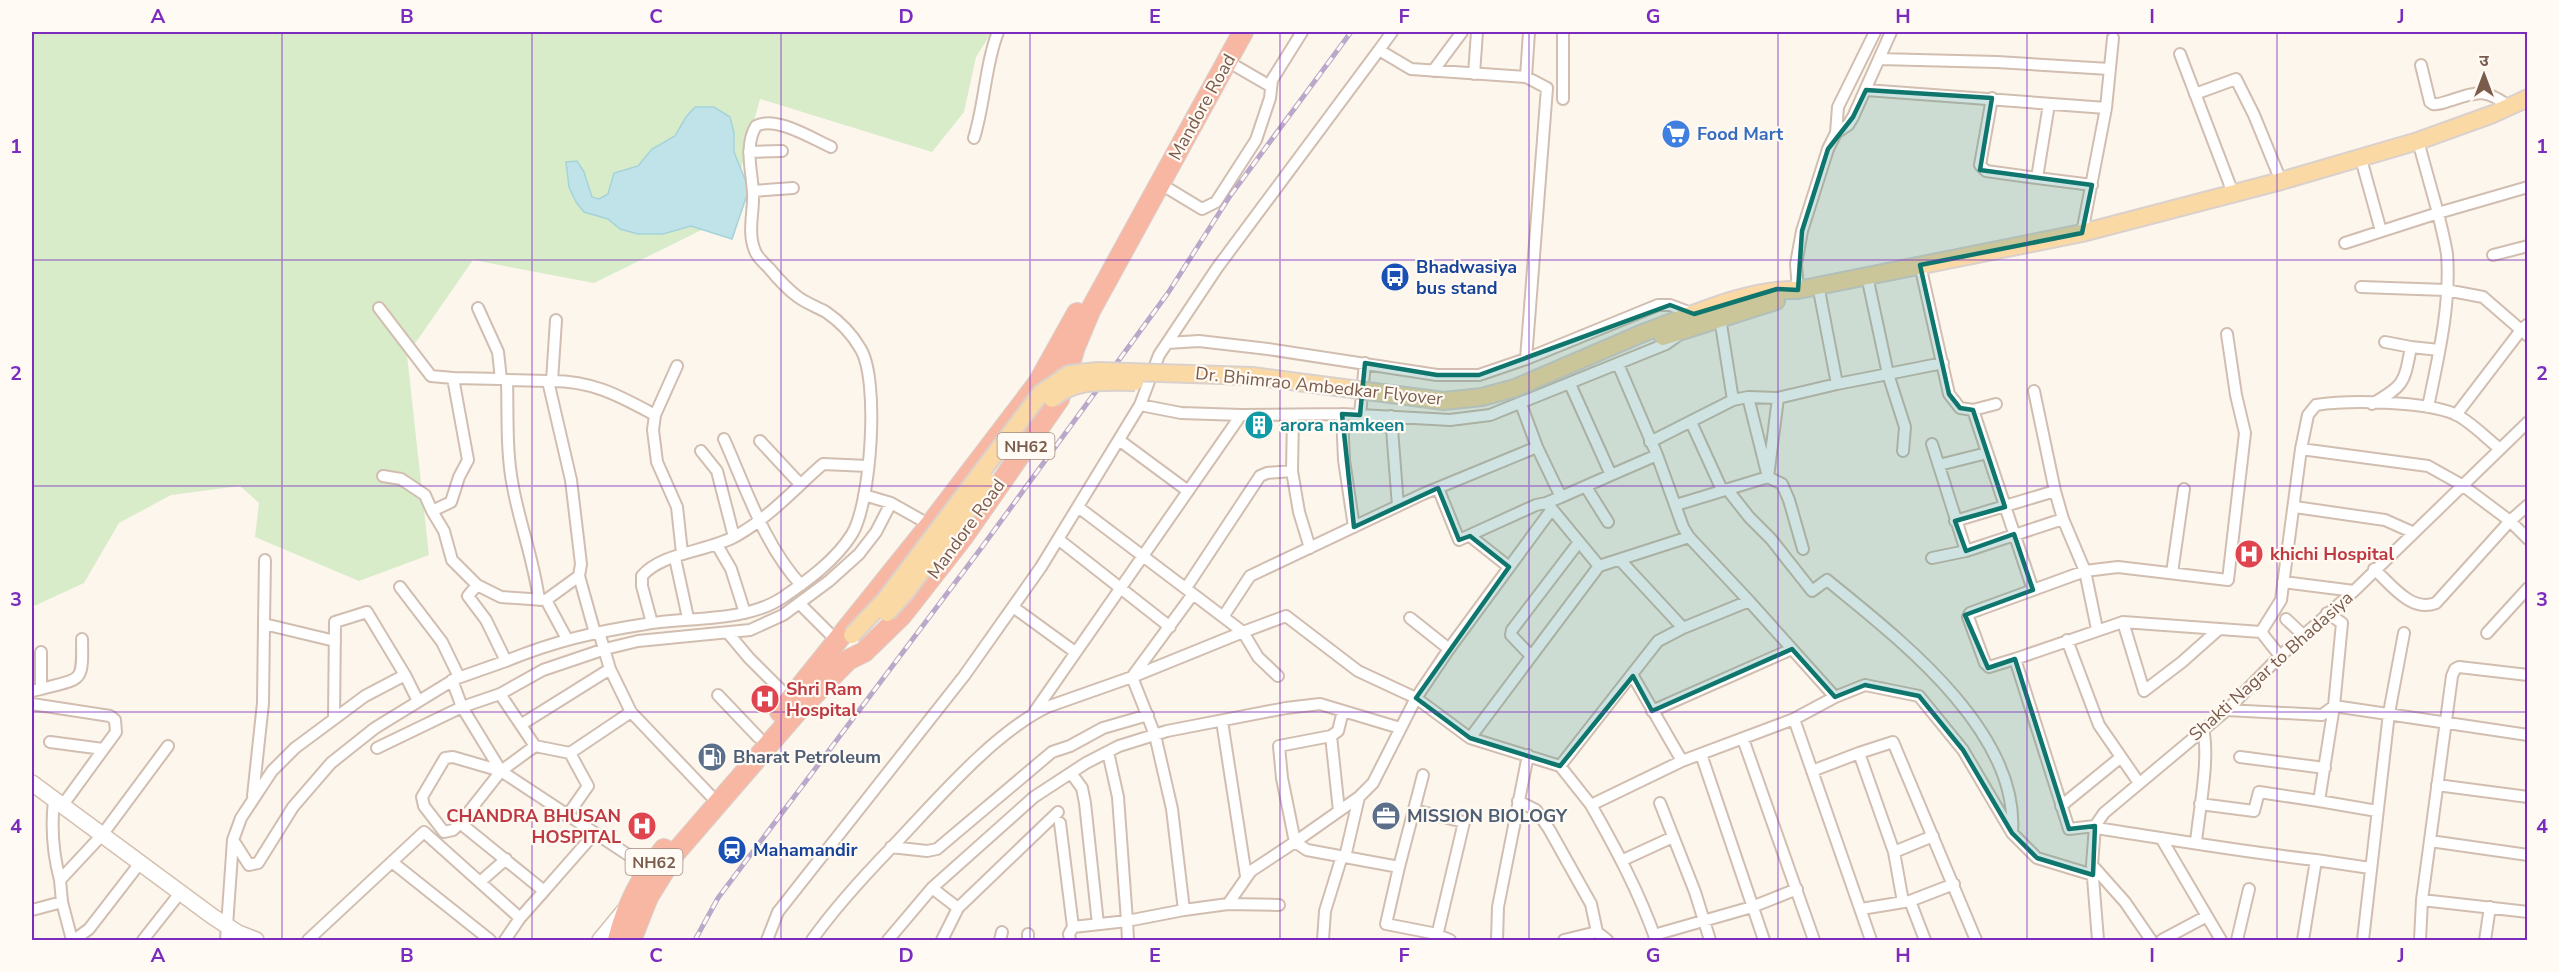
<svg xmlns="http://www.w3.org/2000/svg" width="2559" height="972" viewBox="0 0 2559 972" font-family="'Nunito Sans','Noto Sans Devanagari',sans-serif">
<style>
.green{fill:#d8ecc9}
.water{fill:#bfe3e8;stroke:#a5d3da;stroke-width:1.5}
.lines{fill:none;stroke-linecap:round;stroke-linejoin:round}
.street-casing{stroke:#d1beb0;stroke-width:14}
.secondary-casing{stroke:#d6c0b0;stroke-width:18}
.primary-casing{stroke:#dad1cd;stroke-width:20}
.highway-casing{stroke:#dad1cd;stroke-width:22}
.street{stroke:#fff;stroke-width:10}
.secondary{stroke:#fff;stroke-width:15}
.primary{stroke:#fbd9a5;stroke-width:16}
.highway{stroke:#f7b7a3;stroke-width:20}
.rail-casing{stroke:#b9a8c9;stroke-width:5}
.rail{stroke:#fffaf3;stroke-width:3;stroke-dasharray:9;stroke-linecap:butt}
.primary-bridge-casing{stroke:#dad1cd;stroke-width:20;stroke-linecap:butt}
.primary-bridge{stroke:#fbd9a5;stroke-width:16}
.marked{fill:#0f766e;fill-opacity:0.2;stroke:#0f766e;stroke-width:4.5;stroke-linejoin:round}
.grid{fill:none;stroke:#7b2cbf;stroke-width:1.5;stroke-opacity:0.55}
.labels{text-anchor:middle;stroke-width:4.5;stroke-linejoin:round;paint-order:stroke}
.shield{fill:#fffaf3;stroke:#a28b7f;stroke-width:1.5}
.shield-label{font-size:16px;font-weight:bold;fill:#7a5c4d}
.street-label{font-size:18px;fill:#7a5c4d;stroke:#fffaf3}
.shop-label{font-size:18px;font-weight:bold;fill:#366cbe;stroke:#fffaf3;text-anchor:start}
.transit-label{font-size:18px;font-weight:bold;fill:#164399;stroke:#fffaf3;text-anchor:start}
.culture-label{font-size:18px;font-weight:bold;fill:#0d838f;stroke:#fffaf3;text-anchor:start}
.health-label{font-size:18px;font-weight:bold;fill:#be3a42;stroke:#fffaf3;text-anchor:start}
.service-label{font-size:18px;font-weight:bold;fill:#4e5e75;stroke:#fffaf3;text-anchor:start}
.neatline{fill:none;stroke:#7b2cbf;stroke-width:2}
.grid-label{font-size:20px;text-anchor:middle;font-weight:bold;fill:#7b2cbf}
</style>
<rect width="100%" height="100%" fill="#fdf6ec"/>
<path class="green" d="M32,32H992L976,57L964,112L932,152L760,99L728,217L594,283L473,260L407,355L429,555L359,581L255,537L259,503L240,486L171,495L119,523L84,583L32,607Z"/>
<path class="water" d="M695,107H714L730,117L734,133V152L749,189L732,239L691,226L663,234H638L620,229L608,219L584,212L576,202L569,187L566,162L577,161L584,172L592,197L599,199L608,194L614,173L638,166L652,149L675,136L686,117Z"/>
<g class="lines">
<g class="street-casing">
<path id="street" d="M1379,50L1392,32
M2180,54L2233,193
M1879,59L1997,62L2109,69
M1227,61L1270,86
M2421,65L2430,102L2433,104C2439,105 2445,102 2452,100C2479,91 2486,89 2510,107
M1433,71L1462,32
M1474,74L1477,32
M1866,90L2106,108
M2195,94L2236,79L2254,115L2281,181
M1992,98L1980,165L1986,171L2037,178L2049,104
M1563,99V32
M1836,133L1848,125L1853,117L1891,32
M974,138C985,103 985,65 998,32
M2418,141L2438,213L2528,187
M749,152L782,151
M2361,159L2381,231
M2037,178L2092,185
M1159,183L1202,209L1216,202L1256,140L1270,98L1272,80L1302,32
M753,191L793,188
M2082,233L2106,108L2113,38
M2345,243L2438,213C2441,226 2445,241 2447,254C2451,305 2438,358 2428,407
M2493,255L2528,246
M1920,265L1949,394L1960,408L1973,410L2033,590L2085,571L2118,567L2228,580L2245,433L2236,395L2227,334
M1818,285L1837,384L1888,374L1867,276
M2361,287L2446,290L2483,297L2521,330L2528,324
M1798,290L1796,264L1802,231L1828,149L1836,133L1838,107L1875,32
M379,308L431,376L453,378L468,460L459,477L451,502L432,511
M1720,318L1733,400
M2385,342L2411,347
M1167,343L1199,341L1268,349L1437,375H1479L1526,359L1658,305H1670L1694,314
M1526,359L1547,88L1526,77
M677,366L655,415L653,430L657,462L677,507L682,553
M453,378L501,379L498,352L478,308
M552,381L556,320
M2034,391L2055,491
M1748,397L1778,398L1768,477L1782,484L1789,500L1803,549
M1778,398L1837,384
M1521,404L1537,447
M2372,404C2405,385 2404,383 2411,347L2439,350
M1140,405L1181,413L1241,415L1342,414L1450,420L1490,415L1666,344L1676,337
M1973,410L1996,404
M1342,414L1344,460L1354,527
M1360,415L1365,363
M2456,415L2521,330L2528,336
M1391,416L1398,506
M1691,422L1722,490
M724,439C746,488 764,545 801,585
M1119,440L1188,491
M760,441L800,484
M1650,442L1733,400L1748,397L1768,477L1676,505
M1932,444L1966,551L2063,519L2055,491L1955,521
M2301,449L2428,466L2462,485L2510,521L2528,539
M701,451L717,471L734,537
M1903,451L1905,427L1888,374L1943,363
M1939,465L1987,453
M1292,471L1299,512L1310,548
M1611,475L1657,455L1618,364
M383,476L401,479L425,495L432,511L444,531L452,560L477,585L501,597L545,600
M1586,487L1608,522
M1438,488L1459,540L1536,505L1546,503L1552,509L1449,649L1416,698L1470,738L1599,566L1689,537L1683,527L1657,455
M1727,489L1749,517L1771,539L1812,591L1827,580C1898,638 2020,731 2012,833
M1561,497L1611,475L1570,384
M891,503L930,525
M2295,507L2385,520L2412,532
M1552,509L1599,566
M2063,519L2085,571L2097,629
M1470,536L1509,567
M1058,539L1170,627
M717,545L731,569L745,613
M675,558L688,618
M1932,558L1966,551
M1620,560L1683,628
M2374,569C2391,584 2411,613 2436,603L2510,521L2528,505
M2172,573L2184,489
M579,576L595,633
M2283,582L2354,591
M400,587L442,642L459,677
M1186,588L1260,476L1267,473L1292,471L1293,416
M1193,594L1243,632L1132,677L1155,735L1172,809L1184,910L1228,904L1251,871L1295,842L1282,778L1279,746L1331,736
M539,600C534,561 520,525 513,487C506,452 508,416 507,380L548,381
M800,604L838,642
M1013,607L1075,652
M2327,613L2342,623L2334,706L2319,801L2377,811
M1223,617L1250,576L1423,494L1537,447L1561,497L1546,503
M1410,618L1449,649
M2286,619L2303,635
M2123,622L2144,691L2182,662L2218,630
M652,623L642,586V576C661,553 708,551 734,537C768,519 794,489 823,464L868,466
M264,624L265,560
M599,632L610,669L631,712L710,795
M2261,632L2281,600L2301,449L2308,415L2316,405C2349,400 2424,401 2455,414C2470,421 2486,438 2499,448
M728,633L749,658L791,700
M2487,633L2528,588
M567,639L546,600L579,576L581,564L571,480L548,381C591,380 618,395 655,415
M2067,640L2099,725L2139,783
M1531,656L1511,635L1512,630L1579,542
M2015,659L1989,667L1985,663L1968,617L1970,613L2033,590
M506,661C555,641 594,632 646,624C688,617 746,622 782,598C807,581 836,560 852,534C871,503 880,378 860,348C852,334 839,321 826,312C817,307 806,303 798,297C787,289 778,279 769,268C764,263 757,257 755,251C747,232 754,212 753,193C752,171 744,146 756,126C775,115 813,139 831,147
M405,675L418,701
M1278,676L1258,657L1243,632L1286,616L1358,671L1416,698L1373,783L1359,797L1295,842L1307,850L1399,867L1423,775
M1633,676L1682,761L1794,719L1835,697L1749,601
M41,689C82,678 83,684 82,639
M32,691L41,689V652
M500,694L535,746L570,753L631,712
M718,695L758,737
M1835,697L1865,685L1919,696L1963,750L2012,833L2037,858L2093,875
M32,704L110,716L115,720L116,732L62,806
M2227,710L2322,715L2334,706L2528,735
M1035,711L1241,415
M1652,711L1792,649
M1794,719L1871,940
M1222,721L1246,876
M522,724L610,669
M1470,738L1560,766L1658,641L1683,628L1749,601L1689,537
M1743,739L1814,940
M50,742L103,749
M377,748L462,707L452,680
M1701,754L1764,940
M2240,757L2325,768
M1560,766L1591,805L1682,761
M501,771L648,868
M1812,771L1859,753
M1071,773L1082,788L1085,803L1098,924
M2437,785L2528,797
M253,796L263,703L264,624L335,641
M54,800C51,827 53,854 60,880L102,835L168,746
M1518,801L1536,810L1549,829L1591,904L1597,932L1607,940
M1660,803L1695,892L1710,940
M2200,804L2254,811L2259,792L2319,801
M1591,805C1616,849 1639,892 1656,940
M2061,806L2121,757
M1414,810L1464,822L1436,940
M1339,811L1331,736L1338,731L1343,711
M567,816L588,786L570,753
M460,823L453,830L444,832L424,806L422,797L445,758L453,757L501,771L462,707L500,694L543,670L605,649L638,641L750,630L783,615L829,581L859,554L876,532L891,503L864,495
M1060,823L1073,927
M2095,826L2069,829L2015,659L2123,622L2261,632L2280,656
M2096,828C2169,839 2242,852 2316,860L2303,940
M1933,836L1894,852L1859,753L1893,742L1976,940
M2161,838L2221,940
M233,840L241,818L272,771L295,748L365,696L405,675L367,612L335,622L334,719
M2430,841L2528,855
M2196,842C2199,811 2210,758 2203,729
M891,847L927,851L937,849L1052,752L1070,746L1103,728L1148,715
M1894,852L1903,902
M1345,857L1359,797
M1623,860L1673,837
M2316,860L2370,868
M392,862L490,940
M2092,865L2125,902L2151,940
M1399,867L1386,924L1432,933L1450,940
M60,880L62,902L72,940
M480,882L506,859
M932,888L958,908
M544,891L594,834
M2422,900L2528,912
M1228,904L1279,905
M1861,909L1910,901
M32,910L62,902
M520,918L544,891L460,823L501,771L535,746
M1028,934V940
M1654,935L1752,907L1797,889
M74,940L89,929L140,863
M143,940L180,893
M226,940L233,840L249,865L258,863L293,807L331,763L375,728L455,679L506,661L486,620L468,596L477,585
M308,940L424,832L520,918L505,940
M767,940L778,912L964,676L1041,567L1140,405L1159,355L1217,268L1379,50L1411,69L1526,77L1529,32
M812,940C836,906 863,877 892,847C935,802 992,734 1047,707L1132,677L1193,594L1078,507
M888,940L932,888L1034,797L1086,763L1119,746L1167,731L1286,708L1320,704L1400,728
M942,940L958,908L1058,812
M1000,940L1002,932
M1070,940L1069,934L1073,927L1127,921L1118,797L1108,752
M1128,940L1127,921L1184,910
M1323,940L1325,911L1342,856
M1497,940L1498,907L1528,755
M1564,940L1597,932
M1925,940L1910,901L1954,884
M2098,940L2092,865L2095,826L2104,813L2227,710L2280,656L2354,591L2528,422
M2162,940L2207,916
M2237,940L2249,889
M2363,940L2389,713L2404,633
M2420,940L2422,900L2452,676L2455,669L2459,667L2528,675
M2485,940L2490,907"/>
</g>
<g class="secondary-casing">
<path id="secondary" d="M32,783L212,916L238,933L256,940
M600,940L624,911"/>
</g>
<g class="primary-casing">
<path id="primary" d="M1643,333C1690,316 1748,288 1798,290L2082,233L2281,181L2418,141L2493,114L2528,98
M1663,337L1776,301"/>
</g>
<g class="highway-casing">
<path id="highway" d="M780,712L930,525L1038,383L1077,313
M618,940C627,905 640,878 664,849
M631,940L648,897L676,852L796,713L848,660L864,652L902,615L963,537L1059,399L1075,347L1090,311L1243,32"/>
</g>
<use href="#street" class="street"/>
<use href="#secondary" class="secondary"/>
<use href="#primary" class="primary"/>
<use href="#highway" class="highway"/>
<g class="rail-casing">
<path id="rail" d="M695,940L718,898L982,547L1168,293L1230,196L1351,32"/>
</g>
<use href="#rail" class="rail"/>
<g class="primary-bridge-casing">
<path id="primary-bridge" d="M1052,399C1074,378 1106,382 1135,382
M887,613L905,593L989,482
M852,635L885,600L1041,393L1069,374L1098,371L1252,376L1444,401L1482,397L1515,388L1643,333"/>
</g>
<use href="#primary-bridge" class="primary-bridge"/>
</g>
<path class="marked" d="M1866,90L1992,98L1980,170L2092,185L2082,233L1920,265L1949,394L1960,408L1973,410L2005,507L1955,521L1966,551L2014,534L2033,590L1965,615L1988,668L2015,659L2069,829L2095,826L2093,875L2037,858L2012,833L1963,750L1919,696L1865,685L1835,697L1792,649L1652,711L1633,676L1560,766L1470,738L1416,698L1509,567L1470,536L1459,540L1438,488L1354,527L1342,414L1360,415L1365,363L1437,375H1479L1670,305L1694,314L1777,289L1798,290L1802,231L1828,149L1853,117Z"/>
<path class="grid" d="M282,32V940M532,32V940M781,32V940M1030,32V940M1280,32V940M1529,32V940M1778,32V940M2027,32V940M2277,32V940M32,260H2528M32,486H2528M32,712H2528"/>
<defs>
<g id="supermarket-disc" transform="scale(1.5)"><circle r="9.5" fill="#3f7fe0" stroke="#fffaf3"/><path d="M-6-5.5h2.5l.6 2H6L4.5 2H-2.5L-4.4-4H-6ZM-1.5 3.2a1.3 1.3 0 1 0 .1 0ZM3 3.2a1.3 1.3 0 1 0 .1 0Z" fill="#fff"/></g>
<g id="bus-disc" transform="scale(1.5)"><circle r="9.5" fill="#1a4fb4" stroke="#fffaf3"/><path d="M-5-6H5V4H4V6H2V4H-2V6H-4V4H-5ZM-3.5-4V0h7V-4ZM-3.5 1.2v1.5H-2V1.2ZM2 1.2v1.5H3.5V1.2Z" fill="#fff"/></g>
<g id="building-disc" transform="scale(1.5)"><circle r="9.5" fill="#0f9aa8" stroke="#fffaf3"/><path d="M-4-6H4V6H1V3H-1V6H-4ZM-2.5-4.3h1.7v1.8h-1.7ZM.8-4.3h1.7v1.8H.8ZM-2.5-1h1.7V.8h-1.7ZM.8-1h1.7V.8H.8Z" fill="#fff"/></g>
<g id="hospital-disc" transform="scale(1.5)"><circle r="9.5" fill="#e0444e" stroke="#fffaf3"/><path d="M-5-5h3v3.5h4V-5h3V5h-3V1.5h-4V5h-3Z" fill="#fff"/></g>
<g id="fuel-disc" transform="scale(1.5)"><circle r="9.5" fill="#5c6f8a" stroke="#fffaf3"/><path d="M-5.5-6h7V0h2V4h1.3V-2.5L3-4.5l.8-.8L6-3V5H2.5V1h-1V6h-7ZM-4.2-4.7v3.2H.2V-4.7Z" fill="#fff"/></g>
<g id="office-disc" transform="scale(1.5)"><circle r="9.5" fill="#5c6f8a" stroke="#fffaf3"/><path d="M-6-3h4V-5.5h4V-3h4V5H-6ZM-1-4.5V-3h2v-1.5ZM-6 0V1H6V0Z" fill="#fff"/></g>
<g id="station-disc" transform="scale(1.5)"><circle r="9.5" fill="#1a4fb4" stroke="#fffaf3"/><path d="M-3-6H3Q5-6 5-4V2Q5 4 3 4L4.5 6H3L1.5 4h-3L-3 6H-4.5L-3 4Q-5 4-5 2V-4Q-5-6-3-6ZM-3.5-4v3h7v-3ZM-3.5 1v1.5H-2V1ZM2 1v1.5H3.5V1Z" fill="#fff"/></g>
</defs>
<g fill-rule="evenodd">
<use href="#supermarket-disc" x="1676" y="134"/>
<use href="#bus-disc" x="1395" y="277"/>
<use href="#building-disc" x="1259" y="425"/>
<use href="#hospital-disc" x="2249" y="554"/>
<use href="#hospital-disc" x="765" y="699"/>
<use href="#fuel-disc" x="712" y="757"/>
<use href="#office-disc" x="1386" y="816"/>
<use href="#hospital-disc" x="642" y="826"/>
<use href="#station-disc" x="732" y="850"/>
</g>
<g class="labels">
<g class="shield">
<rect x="997.5" y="433" width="57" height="26" rx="4.5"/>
<rect x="625.5" y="849" width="57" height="26" rx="4.5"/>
</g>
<g class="shield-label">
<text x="1026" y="452">NH62</text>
<text x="654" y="868">NH62</text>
</g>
<g class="street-label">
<text transform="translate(1202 107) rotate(-61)" y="6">Mandore Road</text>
<text transform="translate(1319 386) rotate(6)" y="6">Dr. Bhimrao Ambedkar Flyover</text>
<text transform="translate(966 529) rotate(-54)" y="6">Mandore Road</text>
<text transform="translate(2271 666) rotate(-42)" y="6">Shakti Nagar to Bhadasiya</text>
</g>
<g class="shop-label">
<text x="1697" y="140">Food Mart</text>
</g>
<g class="transit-label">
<text x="1416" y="273">Bhadwasiya<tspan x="1416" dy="21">bus stand</tspan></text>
<text x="753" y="856">Mahamandir</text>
</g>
<g class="culture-label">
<text x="1280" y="431">arora namkeen</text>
</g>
<g class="health-label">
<text x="2270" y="560">khichi Hospital</text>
<text x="786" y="695">Shri Ram<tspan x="786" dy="21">Hospital</tspan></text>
<text x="621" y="822" text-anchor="end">CHANDRA BHUSAN<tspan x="621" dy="21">HOSPITAL</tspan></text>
</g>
<g class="service-label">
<text x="733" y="763">Bharat Petroleum</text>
<text x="1407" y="822">MISSION BIOLOGY</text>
</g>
</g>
<rect width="2559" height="972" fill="none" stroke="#fffaf3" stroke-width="66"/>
<g transform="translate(2484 75)" stroke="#fffaf3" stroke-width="4.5" paint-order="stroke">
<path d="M0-4.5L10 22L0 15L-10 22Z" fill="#7a5c4d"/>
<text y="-9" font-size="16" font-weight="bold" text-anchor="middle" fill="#7a5c4d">उ</text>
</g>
<rect x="33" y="33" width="2493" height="906" class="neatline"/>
<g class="grid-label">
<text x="158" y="23">A</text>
<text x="407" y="23">B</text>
<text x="656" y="23">C</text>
<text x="906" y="23">D</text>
<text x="1155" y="23">E</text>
<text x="1404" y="23">F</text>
<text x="1653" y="23">G</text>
<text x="1903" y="23">H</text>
<text x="2152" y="23">I</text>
<text x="2401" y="23">J</text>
<text x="16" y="153">1</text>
<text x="2542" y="153">1</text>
<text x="16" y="380">2</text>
<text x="2542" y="380">2</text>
<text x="16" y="606">3</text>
<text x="2542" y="606">3</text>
<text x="16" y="833">4</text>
<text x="2542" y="833">4</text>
<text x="158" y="962">A</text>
<text x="407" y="962">B</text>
<text x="656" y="962">C</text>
<text x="906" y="962">D</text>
<text x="1155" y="962">E</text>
<text x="1404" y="962">F</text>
<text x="1653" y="962">G</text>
<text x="1903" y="962">H</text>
<text x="2152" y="962">I</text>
<text x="2401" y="962">J</text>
</g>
</svg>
